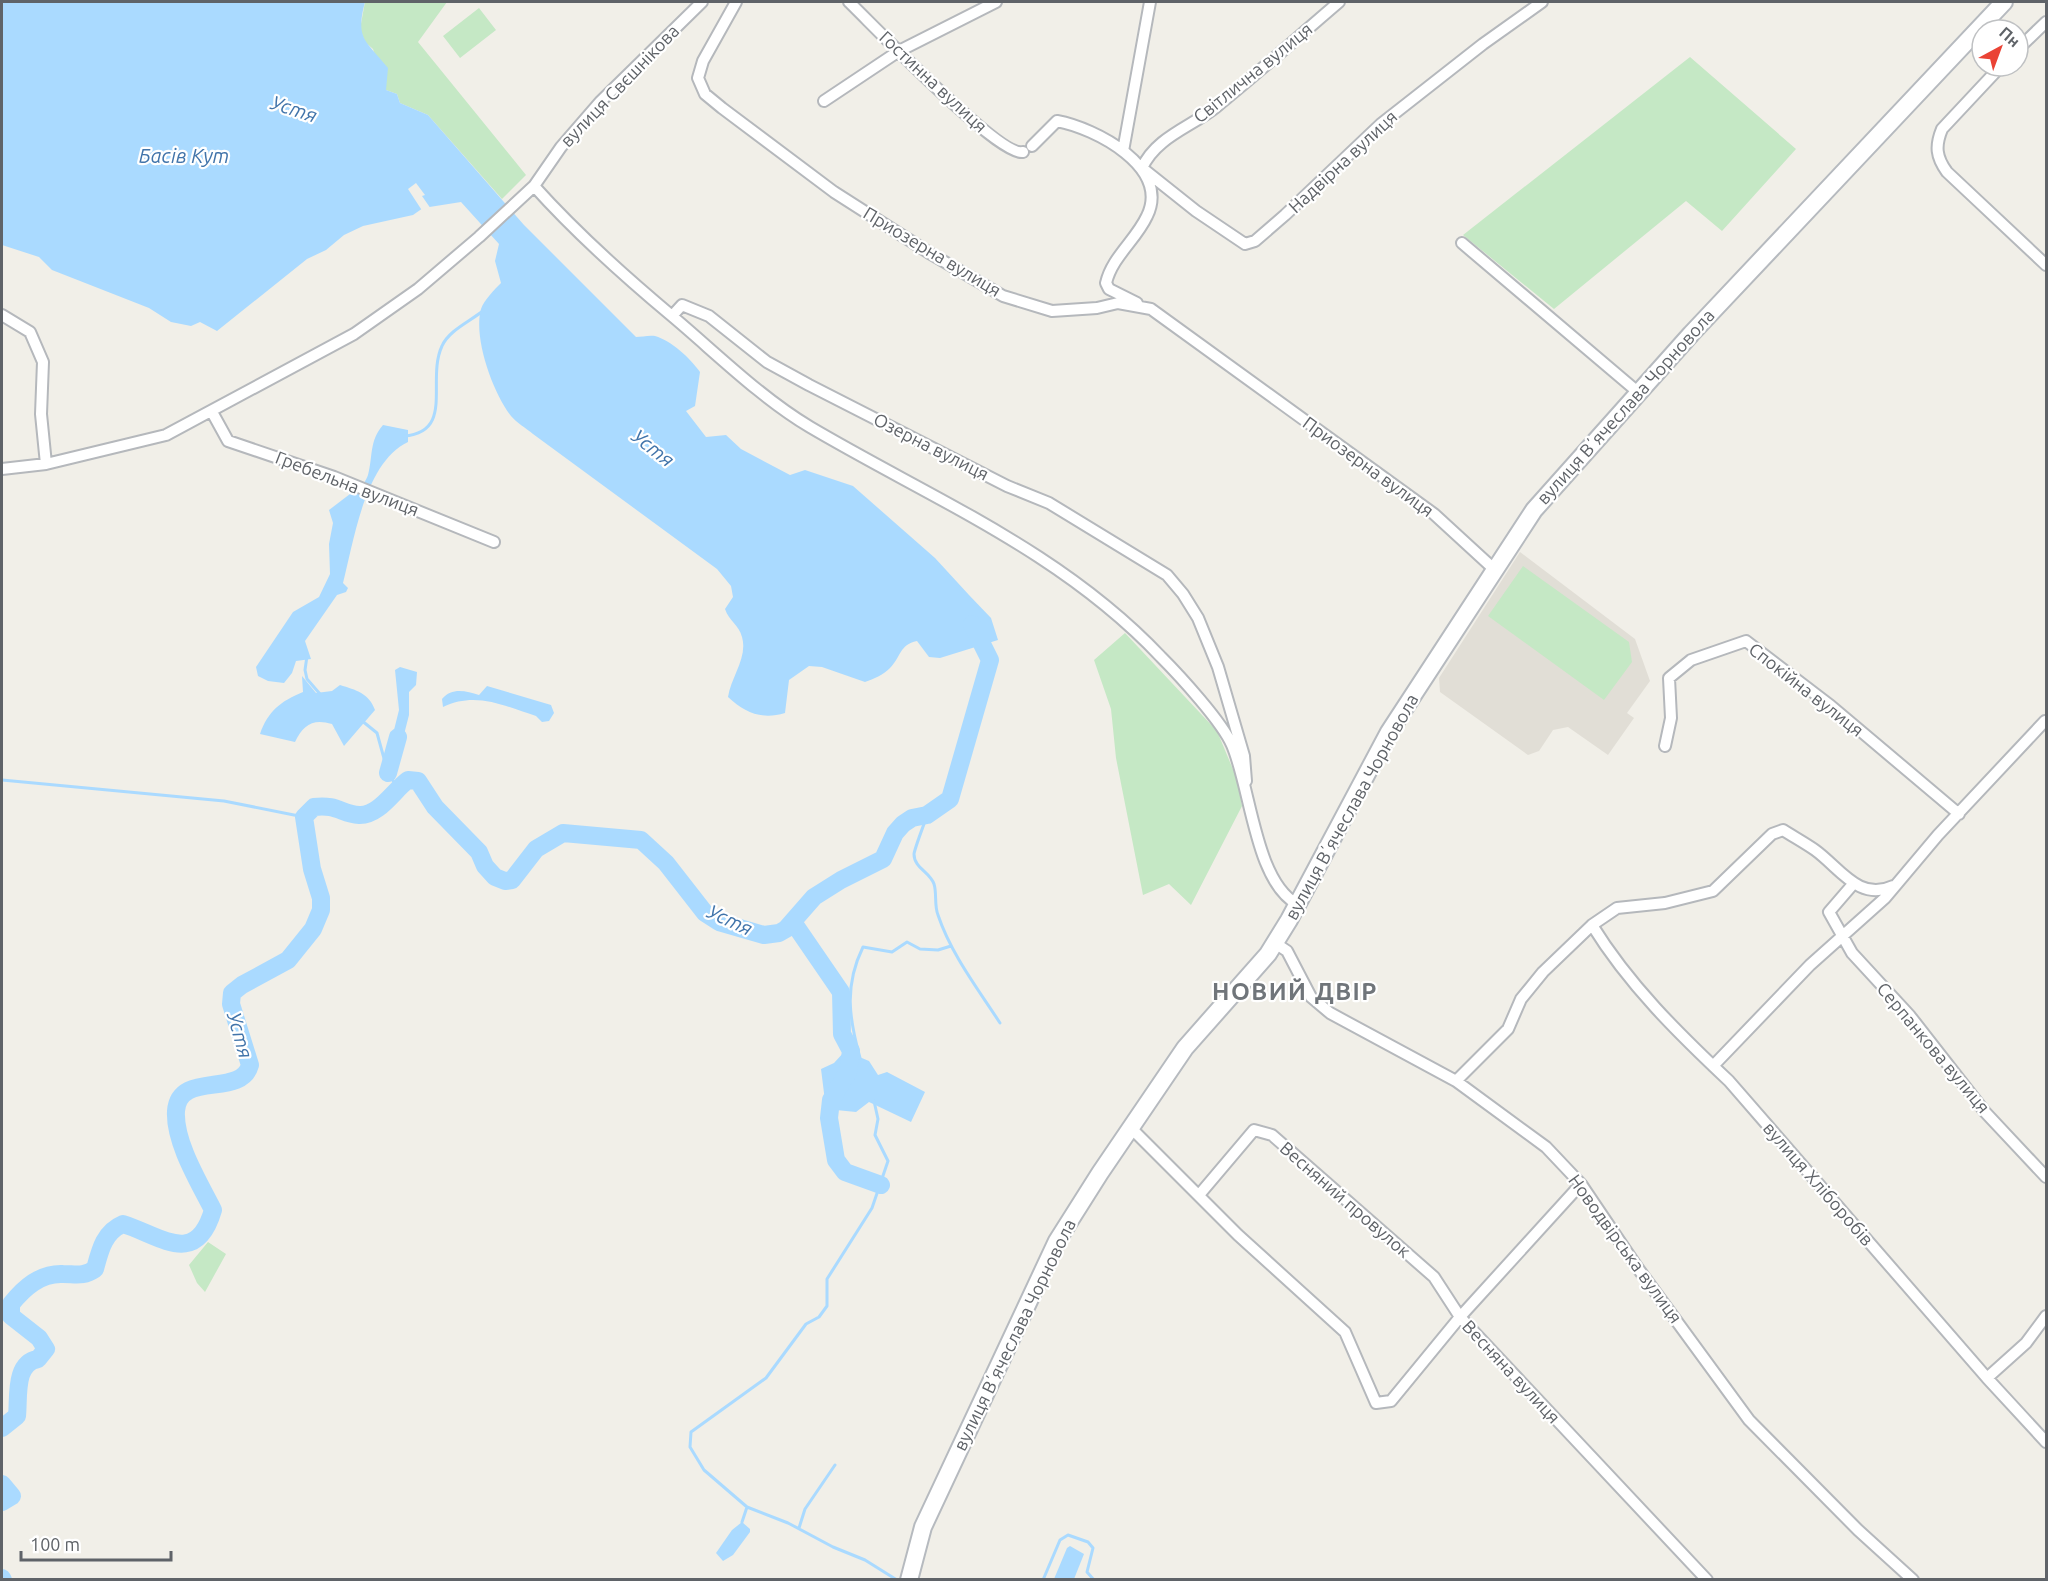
<svg xmlns="http://www.w3.org/2000/svg" width="2048" height="1581" viewBox="0 0 2048 1581" font-family="Ubuntu,sans-serif">
<style>
.education{fill:#e1ded6}
.green{fill:#c5e8c5}
.water{fill:#aadaff}
.pier{fill:#f1efe8}
.lines{fill:none;stroke-linecap:round;stroke-linejoin:round}
.stream{stroke:#aadaff;stroke-width:3}
.river{stroke:#aadaff;stroke-width:18}
.minor-casing{stroke:#b5b8bc;stroke-width:14}
.secondary-casing{stroke:#b6babf;stroke-width:20}
.minor{stroke:#fff;stroke-width:10}
.secondary{stroke:#fff;stroke-width:16}
.labels{text-anchor:middle;stroke-width:4.5;stroke-linejoin:round;paint-order:stroke}
.street-label{font-size:18px;fill:#5f6368;stroke:#fff}
.water-label{font-size:20px;font-style:italic;fill:#4174aa;stroke:#fff}
.district-label{font-size:24px;font-weight:bold;letter-spacing:1.5px;fill:#70757a;stroke:#fff}
</style>
<rect width="100%" height="100%" fill="#f1efe8"/>
<path class="education" d="M1520,552L1635,639L1650,681L1627,713L1634,718L1608,755L1568,727L1553,730L1539,751L1528,755L1440,692L1439,678Z"/>
<path class="green" d="M365,2H447L418,42L526,175L502,199L428,115L400,103L397,94L386,90L373,49L365,42L360,29Z
M479,8L496,30L460,58L443,36Z
M1690,57L1796,149L1722,231L1686,201L1554,309L1463,235Z
M1523,566L1629,642L1632,662L1604,700L1488,616Z
M1125,633L1217,731L1237,779L1242,806L1191,905L1169,884L1143,895L1116,758L1111,709L1094,660Z
M208,1242L226,1254L205,1292L197,1283L189,1265Z"/>
<path class="water" d="M2,2H365C355,40 366,40 388,68L386,90L397,94L400,103L428,115L524,225L636,337C641,337 649,335 655,336C672,341 690,358 700,372L695,406L686,411L706,437L726,435L741,449L790,475L805,470L853,486L935,558L969,595L991,618L998,640L940,658L929,657L917,641C899,645 901,657 890,668C883,675 874,679 865,682L822,667L809,666L789,680L785,713C762,720 745,713 728,697C731,677 748,657 742,637C739,625 729,621 725,609L733,597L731,586L717,569L533,434C526,428 517,423 511,416C493,393 473,338 481,309C484,300 495,289 501,283L495,261L499,244L461,202L423,208L413,215L363,226L344,235L326,250L307,259L217,331L200,322L191,326L171,322L149,308L52,270L39,257L2,245Z
M383,425L408,430V442C365,462 354,540 343,583L348,588L346,592L337,595L305,641L311,659L296,661L292,673L284,683L268,681L258,676L256,667L293,612L319,597L330,574L329,544L333,523L329,510L350,494L358,492C361,487 366,481 368,475C373,457 369,441 383,425Z
M400,667L417,672L416,685L409,692V715L397,762L387,758L399,710L395,670Z
M302,676L316,693L332,691L340,685C356,690 369,693 375,710L344,746L332,724C313,718 303,725 295,742L260,734C268,711 281,701 303,692Z
M487,686L551,705L554,713L549,721L542,722L536,716C504,706 476,691 443,707L442,699C452,687 466,691 479,695Z
M845,1051L869,1061L878,1075L887,1072L925,1092L911,1122L869,1102L856,1112L826,1109L821,1069L834,1063Z
M742,1522L750,1529V1532L733,1555L723,1561L716,1553L732,1530Z
M1070,1546L1084,1554L1074,1579H1054L1067,1548Z"/>
<path class="pier" d="M416,183L425,195L422,196L431,209L423,212L408,189Z"/>
<g class="lines">
<path class="stream" d="M404,436C455,432 426,380 442,346C449,330 471,321 484,310
M307,656L305,670L307,679L320,694
M361,720L377,733L388,773L397,787
M2,780L224,801L304,817
M927,815C924,825 915,847 914,854C914,868 930,872 934,884C937,893 934,905 938,915C951,954 978,989 1000,1023
M860,1058C849,1018 844,986 863,947L892,952L907,942L920,949L938,950L951,946
M874,1101L878,1119L875,1135L888,1161L872,1208L827,1279V1306L819,1317L806,1324L766,1378L691,1432L690,1447L704,1470L747,1507L788,1523L833,1547L865,1560L897,1580
M742,1522L747,1507
M799,1528L805,1509L835,1465
M1043,1580L1060,1540L1068,1535L1088,1542L1093,1548L1087,1572L1094,1580"/>
<path class="river" d="M388,773L398,737
M793,922L841,992L842,1034L851,1051L848,1072L831,1100L829,1118L836,1160L845,1172L881,1185
M2,1428L17,1416C19,1397 14,1363 38,1359L46,1349L39,1338L11,1316V1304C24,1288 40,1273 63,1274C76,1274 83,1277 95,1269C100,1250 104,1232 123,1224C161,1236 196,1268 213,1210C200,1184 174,1142 176,1111C179,1070 241,1098 250,1065L231,1004L232,993L242,985L288,960L313,929L321,910V898L312,869L304,817L314,807C337,804 342,814 359,815C379,816 394,790 408,780L418,781L435,807L479,852L485,866L495,877L505,881L512,880L536,849L563,833L641,840L666,863L705,913L719,922L764,935L779,933L786,929L814,897L841,880L883,859L895,833L903,824L912,818L927,815L950,799L990,660L972,624
M2,1484L12,1496L2,1502
M2,1578L3,1580"/>
<g class="minor-casing">
<path id="minor" d="M736,2L703,61L698,78L705,94L722,108L834,192L931,254L1003,296L1052,311L1097,308L1118,303L1151,309L1434,514L1495,570
M849,2C873,25 999,157 1023,152
M1339,2C1298,37 1258,73 1216,107C1191,127 1156,137 1142,168L1196,211L1245,244L1255,241L1285,215L1381,124L1483,44L1542,2
M2018,49L2046,22
M2001,66L1942,129C1935,146 1936,157 1947,172L2046,265
M824,101L899,51L996,2
M1032,146L1057,121C1095,128 1171,167 1147,216C1136,240 1112,257 1106,283L1109,289L1137,303
M1123,151L1150,2
M534,186C577,234 623,275 672,316L682,305L709,316L767,362L809,385L1007,486L1049,503L1167,575L1183,594L1198,618L1218,667L1244,756L1246,781
M1462,243L1639,393
M2,315L30,332L43,362L41,414L46,464
M672,316C716,353 760,397 810,427C932,499 1061,551 1161,657C1180,676 1222,722 1232,745C1251,789 1255,881 1297,904
M212,412L228,441L334,477L494,542
M2,469L46,464L166,435L354,334L418,289L479,237L534,186L561,147L600,102L702,2
M1665,746L1671,718L1669,678L1691,660L1746,641L1831,706L1959,814
M1854,883L1829,912L1852,953L1910,1016L1985,1112L2046,1177
M1592,925C1629,985 1678,1033 1729,1081L1987,1378L2046,1442
M1275,943L1287,951L1311,997L1330,1013L1456,1081L1546,1147L1581,1184L1637,1267L1749,1420L1858,1530L1913,1580
M1713,1066L1810,965L1885,898L1938,835L2045,721
M1456,1081L1508,1029L1521,999L1543,972L1592,925L1617,908L1665,903L1713,891L1772,834L1783,830C1794,837 1805,843 1815,850C1840,868 1859,902 1893,886
M1130,1127L1238,1235L1345,1332L1376,1403L1391,1401L1460,1317L1707,1580
M1199,1195L1254,1130L1272,1135L1434,1277L1460,1317L1581,1184
M1987,1378L2026,1343L2046,1316"/>
</g>
<g class="secondary-casing">
<path id="secondary" d="M909,1580L923,1527L1057,1241L1100,1173L1185,1048L1268,954L1289,920L1389,732L1534,510L1691,334L2004,2"/>
</g>
<use href="#minor" class="minor"/>
<use href="#secondary" class="secondary"/>
</g>
<g class="labels">
<g class="street-label">
<text transform="translate(1253 73) rotate(-39)" y="6">Світлична вулиця</text>
<text transform="translate(933 82) rotate(43)" y="6">Гостинна вулиця</text>
<text transform="translate(620 86) rotate(-46)" y="6">вулиця Свєшнікова</text>
<text transform="translate(1343 162) rotate(-43)" y="6">Надвірна вулиця</text>
<text transform="translate(932 252) rotate(31)" y="6">Приозерна вулиця</text>
<text transform="translate(1626 407) rotate(-48)" y="6">вулиця Вʼячеслава Чорновола</text>
<text transform="translate(931 447) rotate(27)" y="6">Озерна вулиця</text>
<text transform="translate(1368 467) rotate(36)" y="6">Приозерна вулиця</text>
<text transform="translate(347 484) rotate(21)" y="6">Гребельна вулиця</text>
<text transform="translate(1806 690) rotate(38)" y="6">Спокійна вулиця</text>
<text transform="translate(1352 807) rotate(-61)" y="6">вулиця Вʼячеслава Чорновола</text>
<text transform="translate(1933 1048) rotate(50)" y="6">Серпанкова вулиця</text>
<text transform="translate(1818 1184) rotate(49)" y="6">вулиця Хліборобів</text>
<text transform="translate(1345 1200) rotate(41)" y="6">Весняний провулок</text>
<text transform="translate(1625 1249) rotate(54)" y="6">Новодвірська вулиця</text>
<text transform="translate(1015 1335) rotate(-64)" y="6">вулиця Вʼячеслава Чорновола</text>
<text transform="translate(1511 1372) rotate(47)" y="6">Весняна вулиця</text>
</g>
<g class="water-label">
<text transform="translate(294 109) rotate(18)" y="7">Устя</text>
<text x="184" y="163">Басів Кут</text>
<text transform="translate(653 448) rotate(38)" y="7">Устя</text>
<text transform="translate(730 920) rotate(25)" y="7">Устя</text>
<text transform="translate(240 1035) rotate(74)" y="7">Устя</text>
</g>
<g class="district-label">
<text x="1295" y="1000">НОВИЙ ДВІР</text>
</g>
</g>
<rect width="2048" height="1581" fill="none" stroke="#5f6368" stroke-width="6"/>
<g transform="translate(2000 48) rotate(41)"><circle r="28" fill="#ffffff" stroke="#bfc1c3" stroke-width="1.5"/>
<path d="M0-4.5L10 22L0 15L-10 22Z" fill="#ea4335"/>
<text y="-9" font-size="16" font-weight="bold" text-anchor="middle" fill="#5f6368">Пн</text>
</g>
<path d="M21 1551v9h150v-9" fill="none" stroke="#5f6368" stroke-width="3"/>
<text x="30" y="1551" font-size="18" fill="#5f6368" stroke="#ffffff" stroke-width="4.5" paint-order="stroke">100 m</text>
</svg>
